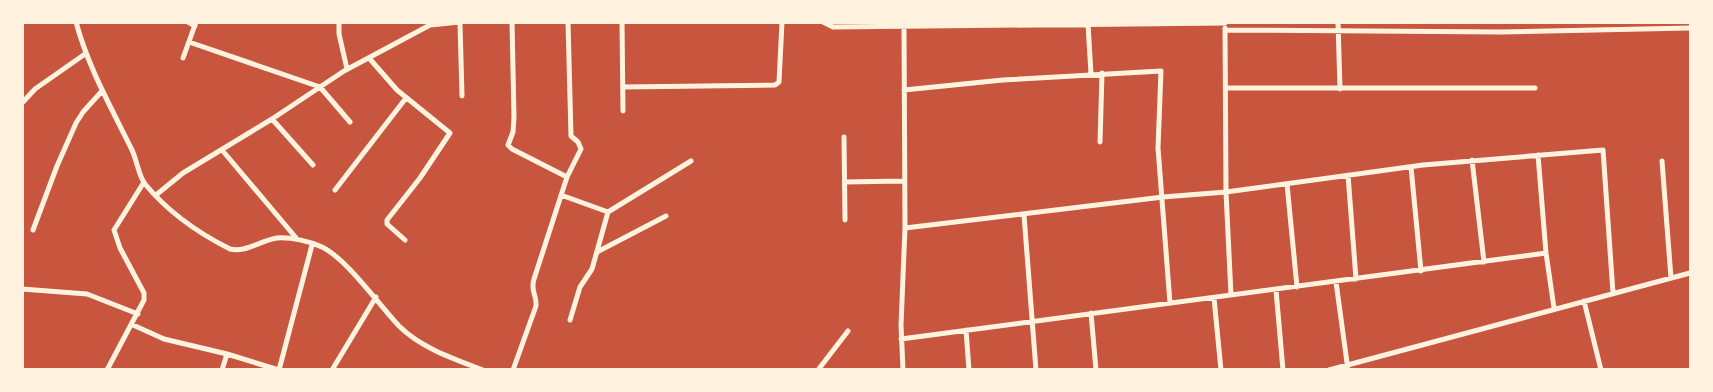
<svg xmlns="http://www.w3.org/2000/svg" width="1713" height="392" viewBox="0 0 1713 392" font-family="'Work Sans',sans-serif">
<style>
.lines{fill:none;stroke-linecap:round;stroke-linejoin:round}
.minor{stroke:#fff3e0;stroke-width:5}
</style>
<rect width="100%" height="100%" fill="#c8553d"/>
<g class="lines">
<path class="minor" d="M76,22C88,67 111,107 131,148C137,159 138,175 145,184C168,212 198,233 230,249C246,253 261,240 277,238C291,237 309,241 322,247C347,259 379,305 399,326C421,348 454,359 483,370
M188,22L195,26
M339,22V34L347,69
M512,22L514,117L513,132L508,145L512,149L567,177
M622,22L623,111
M823,22L833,27L1225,23
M1338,22L1340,89
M460,24L462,96
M1088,24L1091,74
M1225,28L1226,192L1231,295
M1225,30L1502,32L1690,28
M189,42L320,87L350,122
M183,58L196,22
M369,58L397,90L450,133L420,178L387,220V224L405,240
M623,87L775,85L779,82L782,22
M1226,88H1535
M904,90L1003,80L1161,71L1158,148L1170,303
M22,103L35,89L85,54
M272,119L313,165
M844,137L845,220
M1100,142L1102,73
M222,150L297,239
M1538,155L1546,253L1554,308
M1472,160L1484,262
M1662,161L1671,278
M1411,167L1421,271
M1348,175L1356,279
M845,182L904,181
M1287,184L1297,287
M335,190L406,98
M156,195L183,173L272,119L344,71L430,25L460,22
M561,195L608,212L691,161
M1024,215L1036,370
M905,228L1163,197L1226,192L1423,165L1603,150L1613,293
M33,230L57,166L76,123L83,112L102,91
M597,252L666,216
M1336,282L1348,370
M22,289L87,294L138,314
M1276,290L1283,370
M1214,298L1221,370
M1584,301L1601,370
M1091,313L1096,370
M570,320L580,287L592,269L608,212
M133,325L164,339L227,354L279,370
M966,330L969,370
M901,339L1546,253
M107,370L144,300V293L120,248L114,230L144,182
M222,370L227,354
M279,370L312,245
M332,370L376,297
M513,370L536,306C537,294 530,292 534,279L567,177L581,149L578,142L571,136L568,22
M818,370L848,331
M903,370L901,325L905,228L904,26
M1329,370L1690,273"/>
</g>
<rect width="1713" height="392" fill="none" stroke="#fff3e0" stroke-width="48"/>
</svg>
